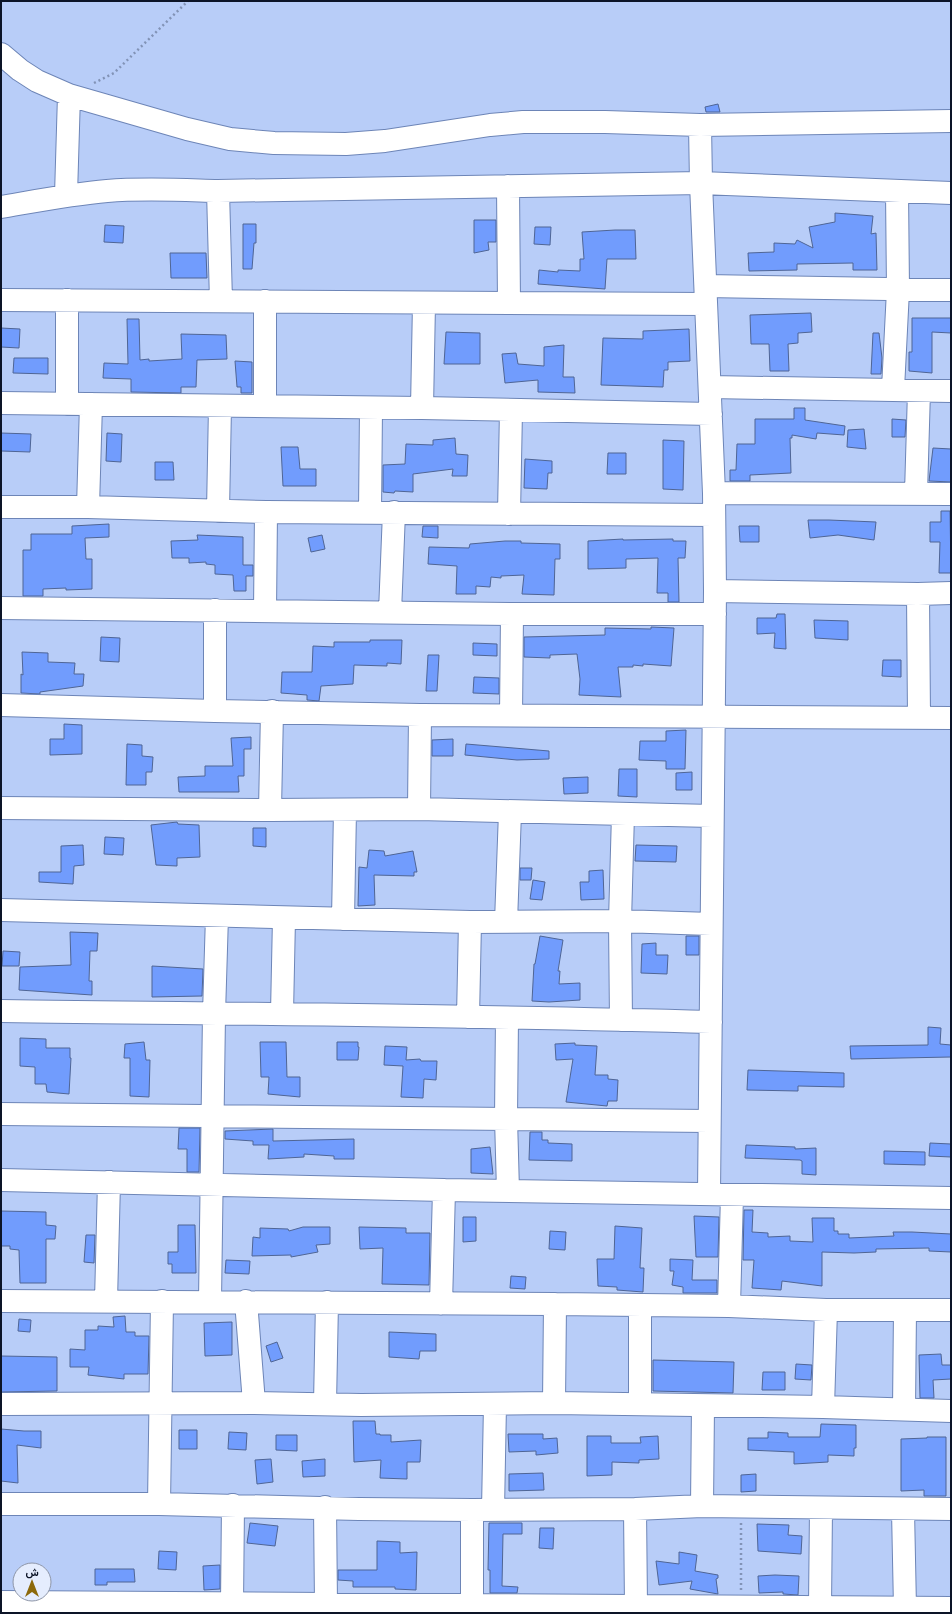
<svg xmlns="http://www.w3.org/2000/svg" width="952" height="1614" viewBox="0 0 952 1614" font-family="'Titillium Web',Vazirmatn,sans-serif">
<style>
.building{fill:#719cfd;stroke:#4f6595}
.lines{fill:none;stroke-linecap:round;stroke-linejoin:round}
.minor-casing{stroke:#6d85b7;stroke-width:24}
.path{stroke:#8293b6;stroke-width:2.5;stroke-dasharray:2 3;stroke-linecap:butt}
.minor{stroke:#fff;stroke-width:22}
</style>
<rect width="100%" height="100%" fill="#b8cdf8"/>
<path class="building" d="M718,104L720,112H706L705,107Z
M835,213L873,216L871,234L876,233L877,270H853V263L797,264V270L749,271L748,253L774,252V243L795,244L797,240L813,248L809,227L835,222Z
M474,220H496V242H488L489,250L474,253Z
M243,224H256V243H254L252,269H243Z
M105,225L124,226L123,243L104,242Z
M535,227H551L550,245L534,244Z
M615,230H635L636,259H607L605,289L538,284L539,270L558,272V270L580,271V259H584L582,232Z
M170,253H206L207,278H171Z
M811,313L812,332L798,333V343L788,344L789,371H770L769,344H751L750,315Z
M912,318H951V333L932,332V373L909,371V352H912Z
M127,319H139L140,360L149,359V361L182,359L181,334L226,335L227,359L197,360L196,387H181V393L131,392V379L103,378L104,363L128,364Z
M1,328L20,329L19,348L1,347Z
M689,329L690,361L668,362V370H664L663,387L601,385L603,338L643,339V331Z
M446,332L480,333V364H444Z
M873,333H879L882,358L881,374H871Z
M564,345L563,377H574L575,393L538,392V380L505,383L502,354L516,353L518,364L544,366V347Z
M14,358H48V374L13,373Z
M235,361L252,362V393H241V387H237Z
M794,408H805V420L845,426L844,435L817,433L816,439L792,435V438H790L791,473L750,475V481H730V470H736L737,444H755V419H794Z
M892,419L906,420L905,437H892Z
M864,429L866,449L847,447L848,430Z
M1,433L31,434L30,452L1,451Z
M107,433L122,434L121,462L106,461Z
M455,438L456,454L468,455L467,476H452L453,469L413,474V492L395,491L394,493L383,492V465L405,464L406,444L433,445V440Z
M663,440L684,441L683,490L663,489Z
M281,447H298L300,469H316V486H283Z
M933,448L951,449V482L929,481Z
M608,453H626V474H607Z
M525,459L552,461V473H548L547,489L524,488Z
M155,462H173L174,480H155Z
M941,511H950L951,573H939L940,542H930V522H941Z
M808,520H829L876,522L874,540L838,535L810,538Z
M109,524V537L85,538L86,559H92V589L66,590V588L43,589V596H23V550H31V534H72V526Z
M423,526H438V538L422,537Z
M739,526H759V542H740Z
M197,535L243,537V565H253V576H246V591H234L233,575L215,574V565L206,564V562L189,563V558H172L171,541L198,540Z
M322,535L325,549L311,552L308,538Z
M623,539V540L673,539V541H686L685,558H678L679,602H668V593H657L658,558L626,559V568L588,569V541Z
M505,541H521V543L560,544V559H555L554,595L522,594L524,575L501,576V578L491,577L490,587L476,586V594H456L457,566L428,564L429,547L469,548L470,544Z
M777,614H785L786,649L774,648L775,633L757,634V618H776Z
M814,620L848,621V640L815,638Z
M651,627L674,628L671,666L643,664V666L633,665V667H618L621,697L579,695L580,679L577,654L550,655V658L524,657V637L605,635V628L651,629Z
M101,637L120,638L119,662L100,661Z
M370,640H402L401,664L387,663V666L354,665L353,684L321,686L319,701L307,700V695L281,693L282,672H312L313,646L334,647V642H370Z
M473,643L497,644V656L473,655Z
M22,652L48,653V662L75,663L74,674H84L83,686L40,692V694L21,693V674L23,675Z
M428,655H439L437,691H426Z
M883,660H901V677L882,676Z
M474,677L499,678V694L473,693Z
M64,724L82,725V754L50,755V739H64Z
M686,730L685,769H666V761L639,760L640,741H666V731Z
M251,737V749H244V776H238L239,792H179L178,777L205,776V766H233L231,738Z
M453,739V756H432V740Z
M127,744L142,745V756L153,757L152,772H146V785H126Z
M466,744L549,751V759L517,760L465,755Z
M619,769H637V797L618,796Z
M692,772V790H676V773Z
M588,777V793L564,794L563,778Z
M177,822L178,824L199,825L200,857L177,858V866L156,865L151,825Z
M253,828H266V847L253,846Z
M105,837L124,838L123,855L104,854Z
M83,845L84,865L74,866L73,884L39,882V872H61V846Z
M636,845L677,846L676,862L635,861Z
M369,850L384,851L385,856L413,851L417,872H414V876L374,875L375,905L358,906L359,867L367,868Z
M520,868H532L531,880H520Z
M603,870L604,899L581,900L580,882H589V871Z
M533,880L545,882L542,900L530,899Z
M70,932L98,933L97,951H90L89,981H92V995L19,990L20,967L71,965Z
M540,936L563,940L558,971H560L559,984L580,983V1000L549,1002L532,1001L534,964H535Z
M686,936H699V955H686Z
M656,943V955H668L667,974L641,973L642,944Z
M3,951L20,952L19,966H2Z
M152,966L203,969L202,996L152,997Z
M928,1027L941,1028L940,1044L951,1045V1057L851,1059L850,1046L928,1045Z
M20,1038L46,1039V1048H70V1058H71L69,1094L47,1092L46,1084H35V1067L20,1066Z
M144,1042L146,1060H150L149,1097L130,1096V1058H124L125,1044Z
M260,1042H286L287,1077H300V1097L268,1094L269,1077H261Z
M337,1042H358V1047H359L358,1060H337Z
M575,1043V1045L597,1046L595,1075H608V1079L618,1080L617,1101H608L607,1106L566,1102L573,1059L556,1060L555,1044Z
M385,1046L407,1047L406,1060L420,1059L421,1061H437L436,1080L424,1079L423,1098L401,1097L403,1066L384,1065Z
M748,1070L844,1073V1087L798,1086V1091L747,1090Z
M179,1128H200L199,1172H187V1149H178Z
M273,1129V1141L354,1139V1159H334V1156L304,1154V1157L268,1159L269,1145H253V1141L225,1139V1131Z
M530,1132H542V1140H548V1143L572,1144V1161L529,1160Z
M930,1143L951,1144V1157L929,1156Z
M746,1145L795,1147V1149L816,1148V1175L802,1174V1161L800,1160L745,1158Z
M490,1147L493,1174L471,1173V1149Z
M884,1151L925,1152V1165L884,1164Z
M744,1210H753L752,1232L768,1233V1237L790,1236V1241L813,1242L812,1218H834V1231H838V1234H849V1238L894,1236L893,1232H912L951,1234V1252L929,1251V1248L876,1249V1252L854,1253L822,1252V1286L782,1281L781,1290L752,1288L754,1260H743Z
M1,1211L46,1212V1225L56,1226L55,1239H46V1283H20L19,1250L10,1249V1246H1Z
M694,1216L719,1217L718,1257H696Z
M463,1217H476V1241L463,1242Z
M178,1225H195L196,1273H172V1264H168V1252H178Z
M615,1226L642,1228L640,1268H644L643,1292L617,1290V1287L598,1286L597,1259H614Z
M303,1227H330V1244L316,1245L318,1252L291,1257V1255L252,1256L253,1237L260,1238V1228L288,1229L289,1231Z
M359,1227L406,1228V1233H430L429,1285L382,1284L383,1248L360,1249Z
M550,1231L566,1232L565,1250L549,1249Z
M86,1235H95L94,1263L84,1262Z
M670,1259L693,1260L692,1280H717V1293H683V1287L672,1285L674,1271H670Z
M226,1260L250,1261L249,1274L225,1273Z
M511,1276L526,1277L525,1289L510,1288Z
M125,1316L126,1332H135V1336H149L148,1374H124V1379L88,1375L89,1367H70V1349L85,1350V1330H98V1326L114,1327L113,1317Z
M19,1319L31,1320L30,1332L18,1331Z
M232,1322V1355L205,1356L204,1323Z
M389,1332L436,1334V1351H420L419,1359L389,1357Z
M277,1342L283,1358L271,1362L266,1346Z
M941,1354L942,1365H951V1379L933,1380L934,1398H920L919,1355Z
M1,1356L57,1357V1391L1,1392Z
M653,1360L734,1362L733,1393L653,1391Z
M796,1364L812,1365L811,1380L795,1379Z
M763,1372H785V1390H762Z
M353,1421H375L376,1434H380V1435H391V1442L421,1440L420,1462H407V1479L380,1478L381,1460L354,1462Z
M821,1424L856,1425V1448H854V1456L828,1455V1462L794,1464V1452L748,1450V1438H768V1432L788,1433V1437H820Z
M1,1429L24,1431H41V1448L17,1445L18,1483L1,1481Z
M179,1430H197V1449H179Z
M229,1432L247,1433L246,1450L228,1449Z
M508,1434H543V1439L557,1438L558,1453L536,1455V1451L509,1452Z
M276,1435H297V1451L276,1450Z
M587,1436H611V1443H641L640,1437L658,1436L659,1459L639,1460V1463L612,1462V1475L587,1476Z
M927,1437H946V1496H924V1490L901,1491V1439L927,1438Z
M271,1459L273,1482L257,1484L255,1460Z
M325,1459V1476L303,1477L302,1461Z
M543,1473L544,1490L509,1491V1474Z
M756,1474V1491L741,1492V1475Z
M250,1523L278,1526L275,1546L247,1543Z
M489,1523H522V1534H503L502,1586L518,1587L517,1593H490V1570H488Z
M757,1524L789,1525L788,1535L802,1536L801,1554L758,1551Z
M540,1528H554L553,1549L539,1548Z
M377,1541L400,1542V1553L417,1552L416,1590L395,1589V1587H353V1581L338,1580V1570H377Z
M159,1551L177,1552L176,1570L158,1569Z
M679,1552L697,1555L695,1571L718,1575V1578L716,1579L718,1594L690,1589L692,1581L659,1585L656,1561L679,1564Z
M220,1565V1589L204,1590L203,1566Z
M95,1569H134L135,1582H107V1585H95Z
M775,1575L799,1576L798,1595L783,1594V1592L759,1593L758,1576Z"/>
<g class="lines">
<g class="minor-casing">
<path id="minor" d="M1,54L20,70L37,81L69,95L187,129L230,139L274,143L346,144L385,141L490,125L523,122H605L700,125L951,121
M508,186L509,303
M218,191L221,301
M66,195L69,95
M1,207C36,201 72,194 107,191C144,188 181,190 218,191L701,183L700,125
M706,286L951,290
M1,300L706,304
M265,301V406
M710,387L951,391
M893,389L898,290L897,191
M1,403L422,408L711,414
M67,404V300
M422,408L424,303
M714,493L951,494
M916,493L919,391
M1,507H88L266,512L714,515
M88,507L91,404
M218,511L220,406
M370,512L371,408
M509,514L511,410
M715,591L918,594L951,593
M918,594L919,717
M1,608L512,614H715
M265,611L266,512
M390,612L394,512
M1,705L215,711L420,715L951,718
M215,711V610
M511,715L512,614
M1,808L270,810L419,809L712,816
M419,809L420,715
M270,810L272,711
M1,910L470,922L620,921L711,924
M343,919L345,810
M506,922L510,812
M1,1011C238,1014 474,1015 711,1022
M282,1013L284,918
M468,1017L470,922
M507,1018L506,1118L508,1191
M621,1020L620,921L623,814
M1,1114L709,1121
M1,1180L444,1190L951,1198
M709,1194L715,591L714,493L701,183L951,193
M1,1301L555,1304L729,1306L826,1310H951
M106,1301L109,1182
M210,1301L214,1014L217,916
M246,1301L254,1403
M441,1304L444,1190
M729,1306L732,1195
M554,1403L555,1304
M1,1404L254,1403L361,1405L554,1403L823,1407L951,1411
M325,1404L327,1302
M640,1404V1306
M823,1407L826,1310
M904,1409L905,1310
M1,1504H159L359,1509L472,1510L635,1509L702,1506L951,1509
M159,1504L162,1301
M702,1506L703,1406
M325,1507L326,1604
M635,1509L636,1606
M472,1510V1606
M493,1510L495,1404
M903,1510L905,1608
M1,1602L951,1608
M232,1604L233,1505
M820,1607L821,1508"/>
</g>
<path class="path" d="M94,83L114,73L188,1
M741,1523V1590"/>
<use href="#minor" class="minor"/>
</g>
<rect width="952" height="1614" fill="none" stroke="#0c1427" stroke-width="4"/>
<g transform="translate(32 1582)"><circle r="19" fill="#e5edfe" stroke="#8e96a8"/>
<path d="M0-3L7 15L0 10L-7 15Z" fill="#8c690b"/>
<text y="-6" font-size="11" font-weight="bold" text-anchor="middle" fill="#0c1427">ش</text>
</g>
</svg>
